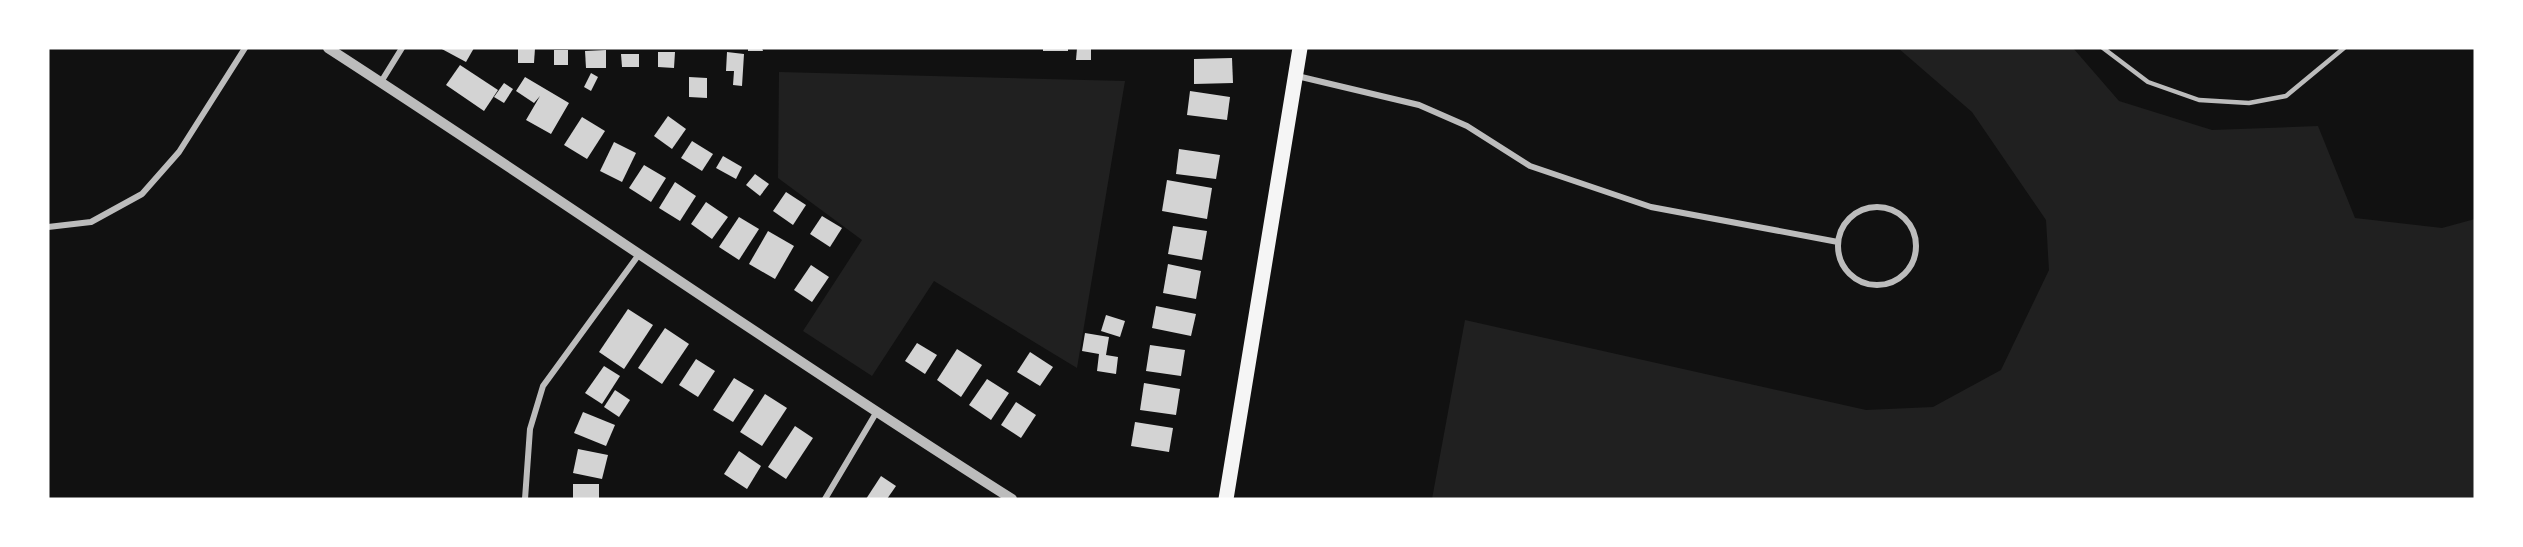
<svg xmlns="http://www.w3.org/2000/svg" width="2523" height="547" viewBox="0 0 2523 547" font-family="Cabin,sans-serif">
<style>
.green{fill:#202020}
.building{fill:#d3d3d3}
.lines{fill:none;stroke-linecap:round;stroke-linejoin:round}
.service{stroke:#bcbcbc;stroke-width:4.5}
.minor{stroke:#bcbcbc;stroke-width:6}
.tertiary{stroke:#bcbcbc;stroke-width:10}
.primary{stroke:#f5f5f5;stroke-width:15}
</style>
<rect width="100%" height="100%" fill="#111"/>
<g class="green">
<polygon points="1898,48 2073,48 2119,101 2212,130 2318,126 2355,218 2442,228 2475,219 2475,499 1432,499 1465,320 1866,410 1933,407 2001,370 2049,270 2046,220 1972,112"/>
<polygon points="779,72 1125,81 1077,368 934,281 872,376 803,331 862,240 778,178"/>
</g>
<g class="building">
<polygon points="440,48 474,48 466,62"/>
<polygon points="518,48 535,48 534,63 518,63"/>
<polygon points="748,48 762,48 763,51 748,51"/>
<rect x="1043" y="48" width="25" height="3"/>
<polygon points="1077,48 1091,48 1091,60 1076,60"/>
<rect x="554" y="50" width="14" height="15"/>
<polygon points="606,50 606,68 586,68 585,51"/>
<polygon points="658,52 675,52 674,68 658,67"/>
<polygon points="727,52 744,54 742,86 733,85 734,71 726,71"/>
<polygon points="621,54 639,54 639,67 622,67"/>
<polygon points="1232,58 1233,83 1194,84 1194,59"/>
<polygon points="460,65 498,90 484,111 446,85"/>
<polygon points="591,73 598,77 591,91 584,87"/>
<polygon points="525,77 569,103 551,134 526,120 540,96 534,103 516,91"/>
<polygon points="689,77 707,78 707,98 689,97"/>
<polygon points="504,83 513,89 504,103 494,97"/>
<polygon points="1190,91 1230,97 1227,120 1187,115"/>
<polygon points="668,116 686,129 672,149 654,136"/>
<polygon points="582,117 605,131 587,159 564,145"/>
<polygon points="692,141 713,154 702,171 681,158"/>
<polygon points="614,142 636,153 622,182 600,171"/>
<polygon points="1179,149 1220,155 1216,179 1176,174"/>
<polygon points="723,156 742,167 736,179 716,168"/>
<polygon points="644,165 666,178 651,202 629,188"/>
<polygon points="755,174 769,184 760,196 746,185"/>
<polygon points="1167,180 1212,188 1207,219 1162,211"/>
<polygon points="675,182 696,196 680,221 659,208"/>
<polygon points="786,192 806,205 793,225 773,211"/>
<polygon points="706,202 728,217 712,239 691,224"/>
<polygon points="822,216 842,228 830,247 810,234"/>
<polygon points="739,217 759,229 739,260 719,247"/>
<polygon points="1173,226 1207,231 1202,260 1168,254"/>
<polygon points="768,231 794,246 775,279 749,264"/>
<polygon points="1168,264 1201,271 1196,299 1163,293"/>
<polygon points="811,265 829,277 812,302 794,290"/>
<polygon points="1156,306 1196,314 1191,336 1152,328"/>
<polygon points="628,309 653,325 624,369 599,352"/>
<polygon points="1106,315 1125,321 1120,337 1101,331"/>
<polygon points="665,328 689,344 662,384 638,368"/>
<polygon points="1085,333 1109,337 1106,355 1118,357 1116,374 1097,371 1099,354 1082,351"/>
<polygon points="917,343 937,355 925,374 905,361"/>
<polygon points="1150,345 1185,350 1181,376 1146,371"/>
<polygon points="957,349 982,365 961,397 937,380"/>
<polygon points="1030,352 1053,367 1040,386 1017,372"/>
<polygon points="696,359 715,371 698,397 679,385"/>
<polygon points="604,366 620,376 602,404 585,393"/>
<polygon points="734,378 754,390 733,422 713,410"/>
<polygon points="987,379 1009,393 991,420 969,405"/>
<polygon points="1144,383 1180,389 1176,415 1140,410"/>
<polygon points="615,390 630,400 619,417 604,407"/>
<polygon points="765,394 787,408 762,446 740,432"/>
<polygon points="1016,402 1036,415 1021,438 1001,425"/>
<polygon points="583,412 615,425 606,446 574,433"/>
<polygon points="1135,422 1173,428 1169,452 1131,446"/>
<polygon points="795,426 813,438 786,479 768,467"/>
<polygon points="578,449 608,455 602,479 573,473"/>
<polygon points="739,451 761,466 747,489 724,474"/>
<polygon points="881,476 896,486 887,499 866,499"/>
<rect x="573" y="484" width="26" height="15"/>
</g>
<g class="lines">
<polyline class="service" points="2103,48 2148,82 2199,100 2249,103 2286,96 2344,48"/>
<g class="minor">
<polyline points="1297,76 1419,105 1467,126 1530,166 1651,207 1838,242"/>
<polyline points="381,82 402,48"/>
<circle cx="1877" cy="246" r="39"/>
<polyline points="48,227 91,222 142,194 179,152 245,48"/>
<polyline points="525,499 530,429 543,386 640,253"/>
<polyline points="825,499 876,413"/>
</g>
<path class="tertiary" d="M328,48C557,196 781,353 1012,499"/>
<polyline class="primary" points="1226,499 1300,48"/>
</g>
<rect width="2523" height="547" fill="none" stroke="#ffffff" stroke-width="99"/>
</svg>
